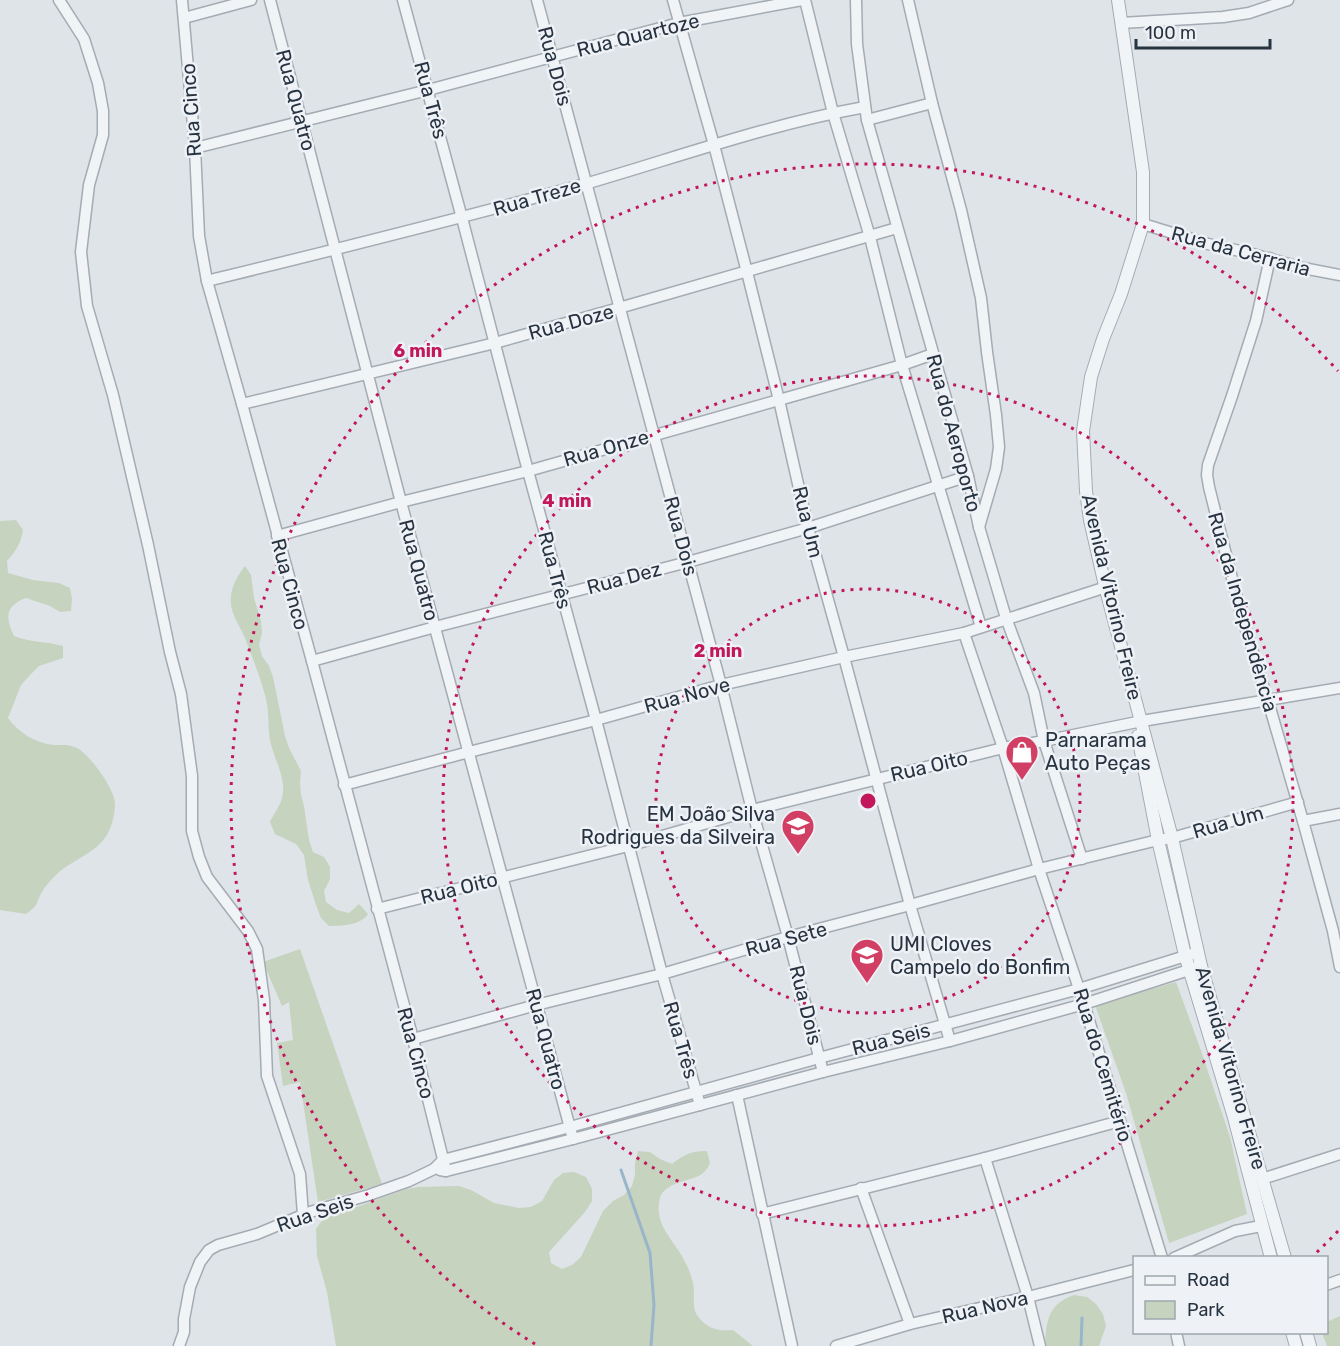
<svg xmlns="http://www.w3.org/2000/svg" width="1340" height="1346" viewBox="0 0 1340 1346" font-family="Rubik,sans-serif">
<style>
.green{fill:#c6d3bf}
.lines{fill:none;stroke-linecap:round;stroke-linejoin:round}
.stream{stroke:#98b5ca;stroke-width:3}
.minor-casing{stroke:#a4abb3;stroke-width:13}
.tertiary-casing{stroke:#a4abb3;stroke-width:14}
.minor{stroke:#f1f4f7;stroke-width:10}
.tertiary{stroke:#f1f4f7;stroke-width:12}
.ring{fill:none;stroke:#c2185b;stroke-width:3;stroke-dasharray:3 6}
.labels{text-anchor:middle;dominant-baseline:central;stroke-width:5;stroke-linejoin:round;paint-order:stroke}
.street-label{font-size:20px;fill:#273340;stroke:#eef2f6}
.poi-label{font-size:20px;fill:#273340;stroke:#eef2f6;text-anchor:start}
.centre{fill:#c2185b;stroke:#eef2f6;stroke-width:3}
.ring-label{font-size:18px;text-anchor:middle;font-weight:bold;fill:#c2185b;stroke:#eef2f6;stroke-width:5;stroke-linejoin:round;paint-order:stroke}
</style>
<rect width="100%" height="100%" fill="#dfe4e9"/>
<g class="green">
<path d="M16,520L23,530C21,543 16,551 7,561L8,573L33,580L59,583L70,588L72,599L71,611L60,612L50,606L26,598C5,606 5,617 14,636C32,643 45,641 63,646V658L39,666L30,675L21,685L8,718C19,733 35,743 54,745C62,745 69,744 77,748C90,755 115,789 115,804C115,815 111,831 104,839C92,855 70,861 56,875C51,880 46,885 42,892C35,904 40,904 26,914L0,910V521Z"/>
<path d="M245,566L251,575L254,598L261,621L262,633L259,645L262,656L269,666L273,677L285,736L289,748L301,771L300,783L301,795L304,806L309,840L313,852L324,857L330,867V879L324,891L326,902L337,910L349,913L359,904L368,914C361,925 342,926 329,926L321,918L316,905L308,880L304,855L296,844L275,834L270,822C273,815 280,806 282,798C287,780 275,761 271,744C267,730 270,714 266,699C261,678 252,657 245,638C241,629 236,621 233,613C227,595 234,580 245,566Z"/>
<polygon points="300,949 382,1184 318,1202 300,1082 283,1086 277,1043 293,1040 289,1002 282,1006 263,962"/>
<polygon points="1176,982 1199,1045 1230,1137 1247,1214 1169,1243 1126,1093 1095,1005"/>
<path d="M638,1151L650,1152L660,1159L672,1164C685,1154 691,1151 707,1151L710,1163C708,1167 705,1172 702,1174C689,1182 670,1181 661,1195C660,1197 659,1201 659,1204C656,1228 676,1242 685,1262C690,1271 694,1282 694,1293C694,1303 692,1310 700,1319C710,1330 719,1331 733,1330L753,1346H336L327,1292L317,1256L316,1229L323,1219L407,1189L418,1187L459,1186L471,1190L494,1203L519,1208L531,1207L542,1201L554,1180L563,1173L574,1172L586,1177L592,1189V1201L585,1212L549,1252L551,1263L562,1269L572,1265L581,1257L603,1211L613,1201L624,1195L632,1186L635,1175V1163Z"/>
<path d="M1074,1295L1087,1297L1096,1304L1103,1314L1106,1326L1099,1346H1045C1046,1321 1048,1304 1074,1295Z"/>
<polygon points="1340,1316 1340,1346 1327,1346 1322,1333 1326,1332 1327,1322"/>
</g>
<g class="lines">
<g class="stream">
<polyline points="621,1170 650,1253 654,1305 651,1346"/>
<polyline points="1081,1346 1082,1318"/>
</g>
<defs>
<g id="minor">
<polyline points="59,0 84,39 98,83 103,111 103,135 89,185 81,252 87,306 113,395 148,545 170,652 181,694 192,776 192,831 199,857 207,877 248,931 257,949 264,1000 267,1076 300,1174 303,1215"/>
<polyline points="182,0 195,148 199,236 207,281 242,404 312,661 413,1039 446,1171"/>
<polyline points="270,0 401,502 573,1139"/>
<polyline points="403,0 462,218 528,471 596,720 662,974 700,1105"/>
<polyline points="537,0 721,685 752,810 788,937 823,1072"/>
<polyline points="673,0 714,145 747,272 779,400 808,528 844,657 910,905 950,1041"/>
<polyline points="805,0 833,113 870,237 902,365 981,627"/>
<polyline points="856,0 857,44 867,120 968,476 979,527 1006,618 1034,693 1044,741 1082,859"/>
<polyline points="908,0 932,103 961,210 981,298 987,352 996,415 999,447 996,469 979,527"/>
<polyline points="184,18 251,0"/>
<polyline points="1121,23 1223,17 1249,13 1288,0"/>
<polyline points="867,120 932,103"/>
<polyline points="195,148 428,90 679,23 802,0"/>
<polyline points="1143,224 1208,244 1249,253 1303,268 1340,275"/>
<polyline points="1270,258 1256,321 1232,396 1208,465 1207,475 1209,487 1240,610 1268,701 1303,821 1333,931 1340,967"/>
<path d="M207,281C333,250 460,219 585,184C678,157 770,124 865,107"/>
<polyline points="242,404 495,343 619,308 897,228"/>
<polyline points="277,536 401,502 528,471 779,400 902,365 933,354"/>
<polyline points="964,633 1003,748 1039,869 1084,1004 1162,1258"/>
<polyline points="312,661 435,627 688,562 808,528 968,476"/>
<polyline points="344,785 469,752 596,720 721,685 844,657 964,633 1100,589"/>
<polyline points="1303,821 1340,814"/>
<polyline points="377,909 628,846 752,810 1003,748 1044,741 1142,721 1340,688"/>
<polyline points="413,1039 536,1005 662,974 788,937 910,905 1039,869 1158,840 1172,838 1298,802"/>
<polyline points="737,1095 792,1346"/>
<polyline points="985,1158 1028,1297 1040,1346"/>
<polyline points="440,1170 446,1171 573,1139 823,1072 950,1041 1084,1004 1195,968"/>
<polyline points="1262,1179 1340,1154"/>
<polyline points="861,1188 910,1324"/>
<polyline points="762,1214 985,1158 1120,1121"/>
<polyline points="1174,1258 1235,1231 1261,1226"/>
<polyline points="1326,1285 1340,1280"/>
<polyline points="1176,1332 1179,1346"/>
<polyline points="179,1346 184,1332 184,1319 190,1287 200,1262 209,1250 218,1245 257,1234 310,1212 369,1195 409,1181 434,1169 443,1160 570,1127 819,1058 1079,989 1192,954"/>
<polyline points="836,1346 910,1324 1028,1297 1134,1270"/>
</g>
<g id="tertiary">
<polyline points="1118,0 1143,172 1143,224 1121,294 1103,339 1091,377 1083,431 1086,491 1090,520 1106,590 1172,838 1201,966 1285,1258"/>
<polyline points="1138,736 1158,840 1185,955 1233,1114 1271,1258"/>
<polyline points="1292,1332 1296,1346"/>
<polyline points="1306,1332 1310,1346"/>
</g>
</defs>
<use href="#minor" class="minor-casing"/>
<use href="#tertiary" class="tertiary-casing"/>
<use href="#minor" class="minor"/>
<use href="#tertiary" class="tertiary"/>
</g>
<g class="ring">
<circle cx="868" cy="801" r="212"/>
<circle cx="868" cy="801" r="425"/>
<path d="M1338 1231A637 637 0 0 1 1314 1255M535 1344A637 637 0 1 1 1338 371"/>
</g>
<defs>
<symbol id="shop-pin" viewBox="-11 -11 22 30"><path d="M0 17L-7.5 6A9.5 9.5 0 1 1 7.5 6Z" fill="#d23f64" stroke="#eef2f6"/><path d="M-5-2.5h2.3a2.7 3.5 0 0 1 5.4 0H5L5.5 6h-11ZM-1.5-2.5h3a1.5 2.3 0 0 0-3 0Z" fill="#fff"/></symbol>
<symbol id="school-pin" viewBox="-11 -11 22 30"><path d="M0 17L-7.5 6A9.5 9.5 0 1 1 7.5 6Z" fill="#d23f64" stroke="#eef2f6"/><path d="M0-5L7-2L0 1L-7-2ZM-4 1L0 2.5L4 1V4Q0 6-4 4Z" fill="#fff"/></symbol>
</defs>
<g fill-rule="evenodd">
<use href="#shop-pin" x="1003" y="733" width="38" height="52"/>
<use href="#school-pin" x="779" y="807" width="38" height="52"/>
<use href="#school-pin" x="848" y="936" width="38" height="52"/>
</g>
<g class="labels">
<g class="street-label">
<text transform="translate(638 35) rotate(-14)">Rua Quartoze</text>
<text transform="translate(555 66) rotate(75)">Rua Dois</text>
<text transform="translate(296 100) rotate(75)">Rua Quatro</text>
<text transform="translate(431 100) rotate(75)">Rua Três</text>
<text transform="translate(191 110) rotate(-94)">Rua Cinco</text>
<text transform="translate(537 197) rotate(-16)">Rua Treze</text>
<text transform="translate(1241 251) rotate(15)">Rua da Cerraria</text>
<text transform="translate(571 322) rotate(-15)">Rua Doze</text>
<text transform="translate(954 433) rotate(75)">Rua do Aeroporto</text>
<text transform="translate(606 448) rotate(-16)">Rua Onze</text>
<text transform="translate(808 522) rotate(76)">Rua Um</text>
<text transform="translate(681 536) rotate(75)">Rua Dois</text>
<text transform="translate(419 570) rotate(75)">Rua Quatro</text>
<text transform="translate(555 570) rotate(75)">Rua Três</text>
<text transform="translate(624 578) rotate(-15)">Rua Dez</text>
<text transform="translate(290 584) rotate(75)">Rua Cinco</text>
<text transform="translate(1112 597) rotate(77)">Avenida Vitorino Freire</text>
<text transform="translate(1243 612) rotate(74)">Rua da Independência</text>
<text transform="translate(687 695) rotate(-15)">Rua Nove</text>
<text transform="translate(929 766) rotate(-13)">Rua Oito</text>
<text transform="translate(1228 822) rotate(-16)">Rua Um</text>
<text transform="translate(459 888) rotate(-14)">Rua Oito</text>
<text transform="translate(786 939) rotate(-15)">Rua Sete</text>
<text transform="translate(806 1005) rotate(76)">Rua Dois</text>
<text transform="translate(546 1039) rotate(75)">Rua Quatro</text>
<text transform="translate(891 1039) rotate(-14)">Rua Seis</text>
<text transform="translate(681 1040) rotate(74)">Rua Três</text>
<text transform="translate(416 1053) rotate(75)">Rua Cinco</text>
<text transform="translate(1103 1065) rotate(73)">Rua do Cemitério</text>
<text transform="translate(1231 1068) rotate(74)">Avenida Vitorino Freire</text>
<text transform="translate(315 1213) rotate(-19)">Rua Seis</text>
<text transform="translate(985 1307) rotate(-13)">Rua Nova</text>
</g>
<g class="poi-label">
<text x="1045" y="740">Parnarama<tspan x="1045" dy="23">Auto Peças</tspan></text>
<text x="775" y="814" text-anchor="end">EM João Silva<tspan x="775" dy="23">Rodrigues da Silveira</tspan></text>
<text x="890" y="944">UMI Cloves<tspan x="890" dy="23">Campelo do Bonfim</tspan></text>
</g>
</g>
<circle cx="868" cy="801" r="9" class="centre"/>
<g class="ring-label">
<text x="418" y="357">6 min</text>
<text x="567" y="507">4 min</text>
<text x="718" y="657">2 min</text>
</g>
<rect x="1133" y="1256" width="195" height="78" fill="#eef2f6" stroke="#9ea6ad" stroke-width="1.5"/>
<rect x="1145" y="1276" width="30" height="9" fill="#f1f4f7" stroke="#9ea6ad" stroke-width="1.5"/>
<text x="1187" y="1286" font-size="18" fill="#273340">Road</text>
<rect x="1145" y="1301" width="30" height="18" fill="#c6d3bf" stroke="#9ea6ad" stroke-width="1.5"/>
<text x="1187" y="1316" font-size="18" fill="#273340">Park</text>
<path d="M1136 39v9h134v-9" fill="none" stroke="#273340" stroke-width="3"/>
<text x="1145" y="39" font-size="18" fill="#273340" stroke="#eef2f6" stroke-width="4.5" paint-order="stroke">100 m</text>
</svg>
